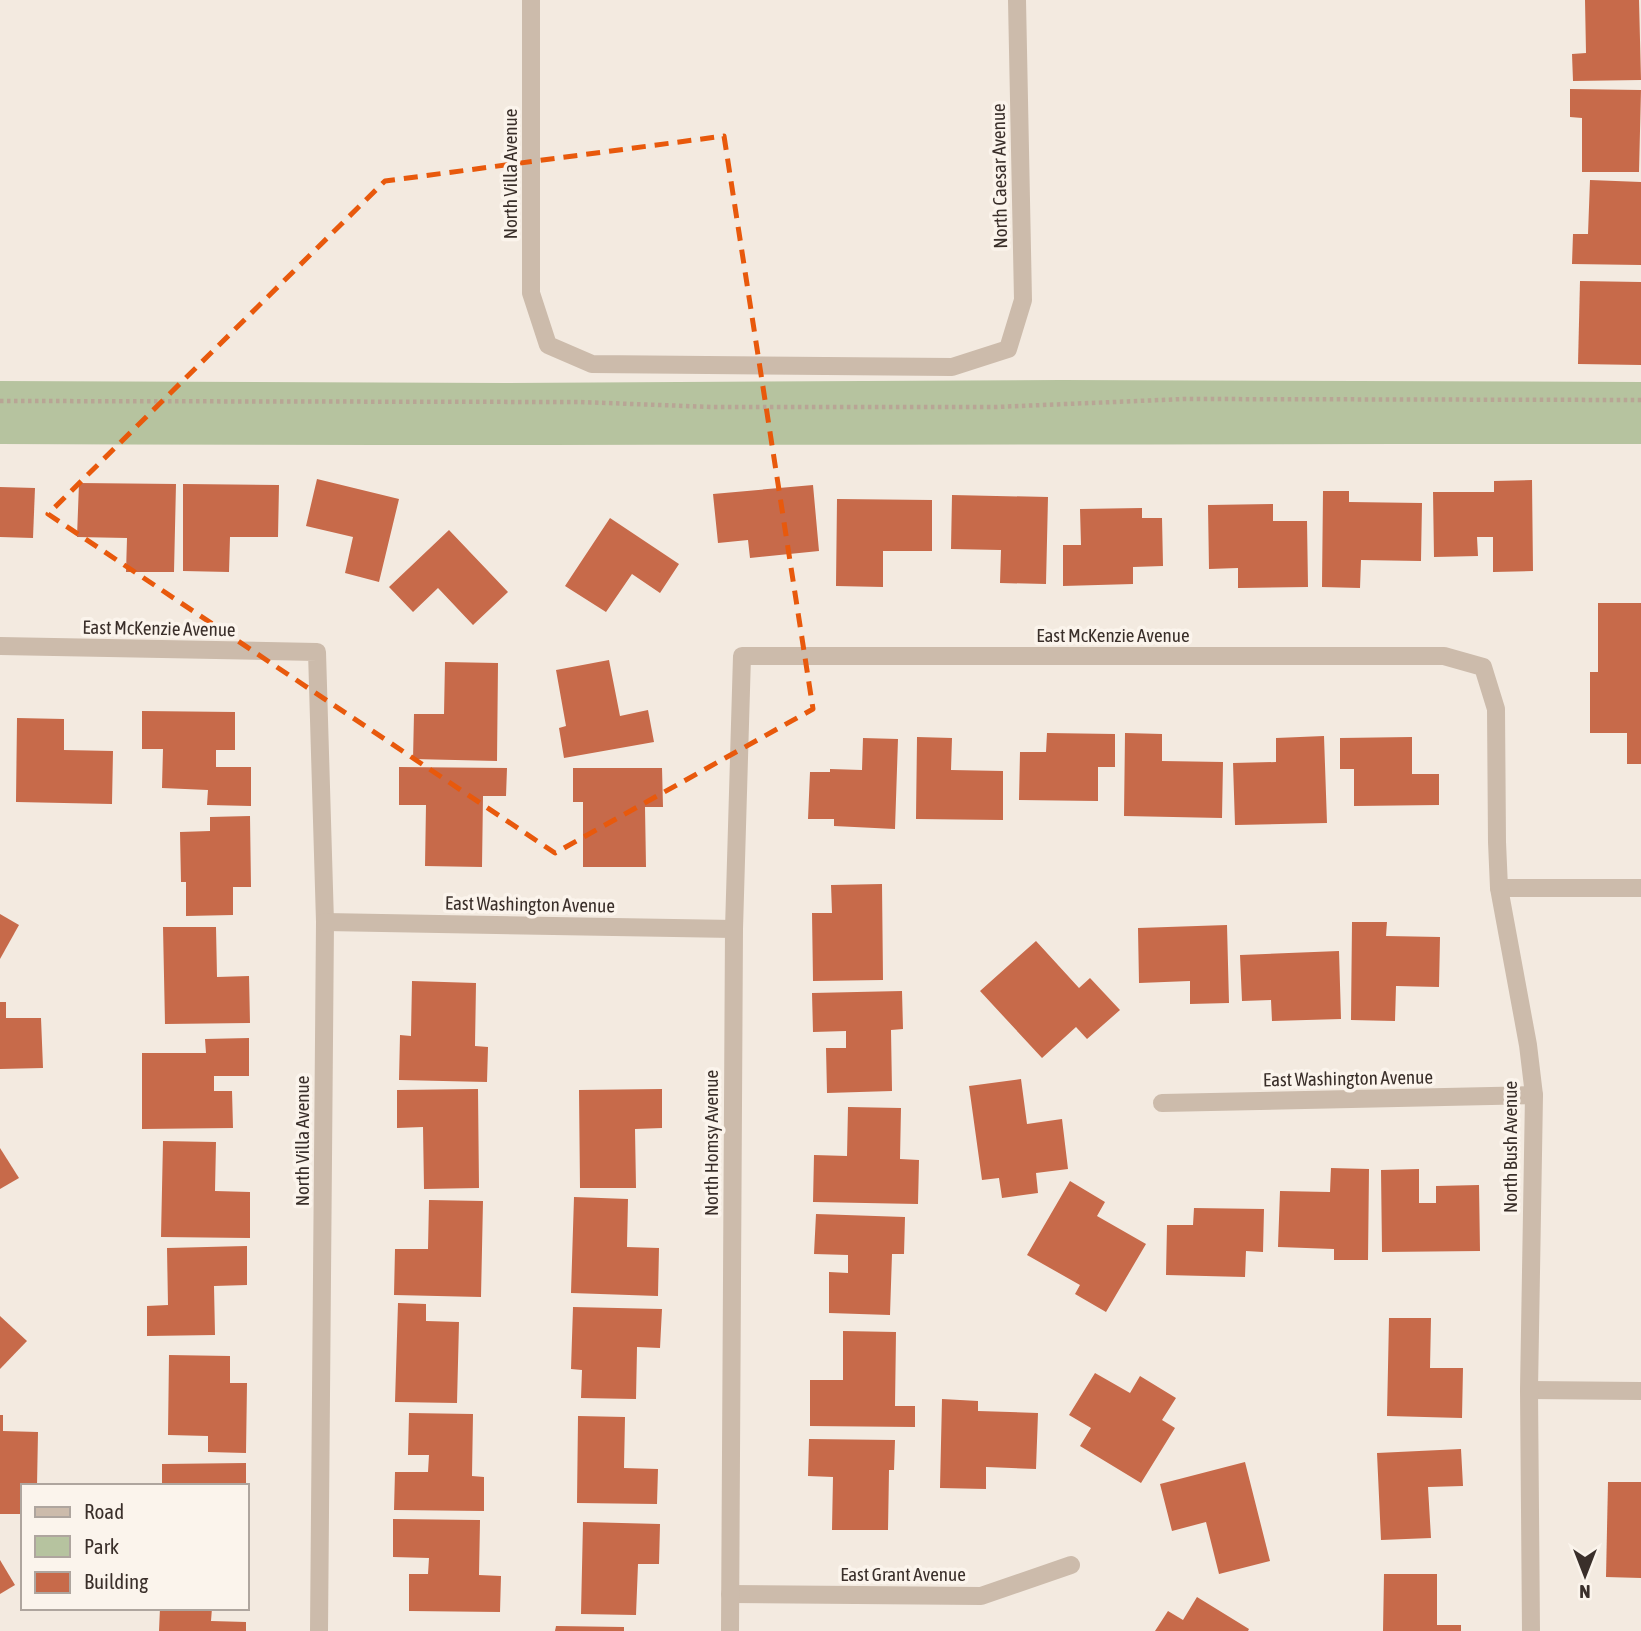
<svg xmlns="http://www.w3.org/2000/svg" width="1641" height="1631" viewBox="0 0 1641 1631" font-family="'Asap Condensed',sans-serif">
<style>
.green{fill:#b6c39f}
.building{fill:#c76a4a}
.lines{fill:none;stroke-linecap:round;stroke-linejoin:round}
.path{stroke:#b8a595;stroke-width:4.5;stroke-dasharray:3.5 3.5;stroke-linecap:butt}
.minor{stroke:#ccbbab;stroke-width:18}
.marked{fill:none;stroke:#e8590c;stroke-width:5;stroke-dasharray:14 9;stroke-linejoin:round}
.labels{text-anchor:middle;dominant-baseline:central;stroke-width:7;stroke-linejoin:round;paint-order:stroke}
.street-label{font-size:19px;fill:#3a2f2a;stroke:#fbf4ec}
</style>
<rect width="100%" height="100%" fill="#f3eae0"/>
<path class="green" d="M1061,380L1641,382V444C1094,444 547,446 0,444V381L505,383Z"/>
<g class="building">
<polygon points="1585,0 1639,0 1641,80 1573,81 1572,54 1586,53"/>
<polygon points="1570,89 1641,90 1639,172 1582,172 1582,118 1570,117"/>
<polygon points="1590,180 1641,182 1641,265 1572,264 1573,234 1588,234"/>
<polygon points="1580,281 1641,282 1641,365 1578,364"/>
<polygon points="317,479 399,499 379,582 345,573 353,537 306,526"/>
<polygon points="1532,480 1533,571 1493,572 1493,537 1477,537 1478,556 1434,557 1433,492 1494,492 1494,481"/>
<polygon points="79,483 176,484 174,572 126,572 127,538 77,537"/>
<polygon points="183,484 279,485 278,537 230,537 229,572 183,571"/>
<polygon points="813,485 819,551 750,558 748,540 718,543 713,494"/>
<polygon points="0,487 35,488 33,538 0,537"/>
<polygon points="1323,491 1349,491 1349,502 1422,503 1421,561 1361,560 1360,588 1322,587"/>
<polygon points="952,495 1048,497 1046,584 1000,583 1001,550 951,549"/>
<polygon points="837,499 932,500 932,551 883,551 883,587 836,586"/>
<polygon points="1273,504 1273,521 1307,521 1308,587 1238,588 1238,568 1209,569 1208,505"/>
<polygon points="1142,508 1142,518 1162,518 1163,566 1133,567 1133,584 1063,586 1063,545 1081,545 1080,509"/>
<polygon points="610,518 679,564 660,593 632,574 606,612 565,586"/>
<polygon points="449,530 508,592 473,625 438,588 413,612 389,587"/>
<polygon points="1598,603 1641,603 1641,764 1627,764 1627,733 1590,733 1590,672 1598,672"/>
<polygon points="609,660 620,716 648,710 654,742 564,758 559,728 566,726 556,670"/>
<polygon points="445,662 498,663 497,761 413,759 414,714 444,714"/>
<polygon points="142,711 235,712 235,750 216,750 216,767 251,767 251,806 207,805 208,790 162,788 163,749 142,749"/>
<polygon points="17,718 64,719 64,750 113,751 112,804 16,802"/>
<polygon points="1047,733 1115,734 1115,767 1098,767 1098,801 1019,800 1020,752 1046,752"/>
<polygon points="1125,733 1162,734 1162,761 1223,762 1222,818 1124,816"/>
<polygon points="1324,736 1327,823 1235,825 1233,763 1276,762 1276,738"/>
<polygon points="917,737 952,738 951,770 1003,771 1003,820 916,819"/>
<polygon points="1412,737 1412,774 1439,774 1439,805 1354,806 1354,769 1340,769 1340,738"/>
<polygon points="863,738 898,739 895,829 834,826 834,819 808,819 810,772 830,772 830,769 862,770"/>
<polygon points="399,767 507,768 506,796 483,796 482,867 425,866 426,805 399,805"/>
<polygon points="573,768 662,768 663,807 645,807 646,867 583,867 583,802 573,802"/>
<polygon points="250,816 251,887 233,887 233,915 186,916 186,882 181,882 180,832 210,831 210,817"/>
<polygon points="882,884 883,980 813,981 812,913 832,913 831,885"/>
<polygon points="0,914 19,925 0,959"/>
<polygon points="1352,922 1387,922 1386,936 1440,937 1439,987 1396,986 1395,1021 1351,1020"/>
<polygon points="1227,925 1229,1003 1190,1004 1190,981 1139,983 1138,928"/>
<polygon points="163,927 216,927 217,977 249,976 250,1023 165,1024"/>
<polygon points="1036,941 1079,988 1090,978 1120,1010 1087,1039 1076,1027 1042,1058 980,991"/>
<polygon points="1339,951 1341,1019 1272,1021 1271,1000 1242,1001 1240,955"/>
<polygon points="412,981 476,983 475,1046 488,1047 487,1082 399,1080 400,1035 411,1036"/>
<polygon points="902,991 903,1029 891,1030 892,1091 827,1093 826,1048 846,1048 846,1031 813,1032 812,993"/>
<polygon points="0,1002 6,1002 6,1018 41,1018 43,1068 0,1069"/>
<polygon points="249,1038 249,1076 214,1076 214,1091 232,1091 233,1128 142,1129 142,1053 206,1053 205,1039"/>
<polygon points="1021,1079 1027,1124 1062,1119 1068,1169 1036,1173 1038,1193 1002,1198 999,1178 982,1180 969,1086"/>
<polygon points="478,1089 479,1188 424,1189 423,1127 397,1128 397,1090"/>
<polygon points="662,1089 662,1128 635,1129 636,1188 580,1188 579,1090"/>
<polygon points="848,1107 901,1108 900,1159 919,1160 918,1204 813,1202 814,1155 847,1156"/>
<polygon points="163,1141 216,1142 215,1191 250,1192 250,1238 161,1237"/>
<polygon points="0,1148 19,1178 0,1189"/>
<polygon points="1331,1168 1369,1169 1368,1260 1334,1260 1334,1249 1278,1247 1280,1191 1330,1192"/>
<polygon points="1419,1169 1419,1203 1436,1203 1436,1186 1479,1185 1480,1251 1382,1252 1381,1170"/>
<polygon points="1070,1181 1105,1202 1097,1216 1146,1244 1106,1312 1075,1294 1080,1285 1027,1255"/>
<polygon points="574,1197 628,1199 627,1247 659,1248 658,1296 571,1293"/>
<polygon points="429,1200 483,1201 481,1297 394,1295 395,1249 428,1249"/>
<polygon points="1194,1208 1264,1209 1263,1252 1246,1251 1245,1277 1166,1275 1167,1225 1193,1225"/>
<polygon points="816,1214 905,1217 904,1254 892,1254 890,1315 829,1313 829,1272 848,1273 848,1255 814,1254"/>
<polygon points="247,1246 247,1285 214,1286 215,1335 147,1336 147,1306 168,1305 167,1248"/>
<polygon points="398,1303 426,1304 426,1321 459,1322 457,1403 395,1402"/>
<polygon points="573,1307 662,1309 660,1348 637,1347 636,1399 581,1398 582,1370 571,1369"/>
<polygon points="0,1316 27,1341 0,1369"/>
<polygon points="1389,1318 1431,1318 1430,1368 1463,1368 1462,1418 1387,1416"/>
<polygon points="843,1331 896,1332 895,1406 915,1406 915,1427 810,1426 810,1380 843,1380"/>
<polygon points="169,1355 230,1356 230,1383 247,1383 246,1453 208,1452 208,1436 168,1435"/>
<polygon points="1095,1373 1130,1393 1140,1376 1176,1398 1162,1420 1175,1428 1141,1483 1080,1446 1091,1428 1069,1415"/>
<polygon points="942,1399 978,1401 978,1411 1038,1413 1036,1469 986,1467 986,1489 940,1488"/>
<polygon points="409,1413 473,1414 472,1476 484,1477 484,1511 394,1510 395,1472 428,1472 429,1455 408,1455"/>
<polygon points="0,1415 3,1415 3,1431 38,1432 37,1486 23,1486 23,1514 0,1514"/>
<polygon points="578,1416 625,1417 624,1468 658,1469 657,1504 577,1503"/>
<polygon points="809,1439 895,1440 894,1470 889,1470 888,1530 832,1530 833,1477 808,1476"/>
<polygon points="1461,1449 1463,1486 1428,1487 1431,1538 1381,1540 1377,1453"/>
<polygon points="1245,1462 1270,1561 1219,1574 1206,1522 1172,1531 1160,1484"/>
<polygon points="246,1463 246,1486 162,1486 162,1464"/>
<polygon points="1608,1482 1641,1482 1641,1578 1606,1577"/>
<polygon points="393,1519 480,1520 479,1575 501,1576 500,1612 409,1611 409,1574 428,1574 429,1558 393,1557"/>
<polygon points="583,1522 660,1524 659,1564 638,1564 636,1615 581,1614"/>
<polygon points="0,1560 15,1585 0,1594"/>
<polygon points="1384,1574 1437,1574 1437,1625 1461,1625 1461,1631 1383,1631"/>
<polygon points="1197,1597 1249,1629 1248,1631 1155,1631 1168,1611 1183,1620"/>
<polygon points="160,1608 212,1608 211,1621 246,1622 246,1631 159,1631"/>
<polygon points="556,1626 624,1627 624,1631 555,1631"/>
</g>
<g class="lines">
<polyline class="path" points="0,401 580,402 712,407 996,407 1184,399 1641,400"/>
<g class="minor">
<polyline points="531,0 531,293 548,345 592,364 952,367 1008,349 1023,300 1017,0"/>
<polyline points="0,646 317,652 325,922 319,1631"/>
<polyline points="1499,888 1641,888"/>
<polyline points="325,922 734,929"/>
<polyline points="1162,1103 1534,1095"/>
<polyline points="1529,1390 1641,1391"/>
<polyline points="730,1594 981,1596 1071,1565"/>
<polyline points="730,1631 734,929 742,656 1444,656 1483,667 1496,709 1497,842 1499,888 1528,1045 1534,1095 1529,1390 1531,1631"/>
</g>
</g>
<path class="marked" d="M724,136L813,709L555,853L48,514L385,181Z"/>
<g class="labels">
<g class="street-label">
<text transform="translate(510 174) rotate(-90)">North Villa Avenue</text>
<text transform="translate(999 176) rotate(-91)">North Caesar Avenue</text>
<text transform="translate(159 628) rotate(1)">East McKenzie Avenue</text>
<text x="1113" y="635">East McKenzie Avenue</text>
<text transform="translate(530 904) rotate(1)">East Washington Avenue</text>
<text transform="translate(1348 1078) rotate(-1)">East Washington Avenue</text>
<text transform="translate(302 1141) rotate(-90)">North Villa Avenue</text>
<text transform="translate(711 1143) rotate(-90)">North Homsy Avenue</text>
<text transform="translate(1510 1147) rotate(-90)">North Bush Avenue</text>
<text x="903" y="1574">East Grant Avenue</text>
</g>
</g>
<rect x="21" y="1484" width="228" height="126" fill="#fbf4ec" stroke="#aea59e" stroke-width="2"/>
<rect x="35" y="1507" width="35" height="10" fill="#ccbbab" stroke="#aea59e" stroke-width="2"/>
<text x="84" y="1519" font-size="21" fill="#3a2f2a">Road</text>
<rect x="35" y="1536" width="35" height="21" fill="#b6c39f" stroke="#aea59e" stroke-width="2"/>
<text x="84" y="1554" font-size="21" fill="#3a2f2a">Park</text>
<rect x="35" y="1572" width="35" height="21" fill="#c76a4a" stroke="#aea59e" stroke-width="2"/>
<text x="84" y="1589" font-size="21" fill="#3a2f2a">Building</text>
<g transform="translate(1585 1575) rotate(180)" stroke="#fbf4ec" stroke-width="5" paint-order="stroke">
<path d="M0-5L12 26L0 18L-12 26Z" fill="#3a2f2a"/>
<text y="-10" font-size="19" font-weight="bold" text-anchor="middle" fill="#3a2f2a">N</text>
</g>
</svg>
